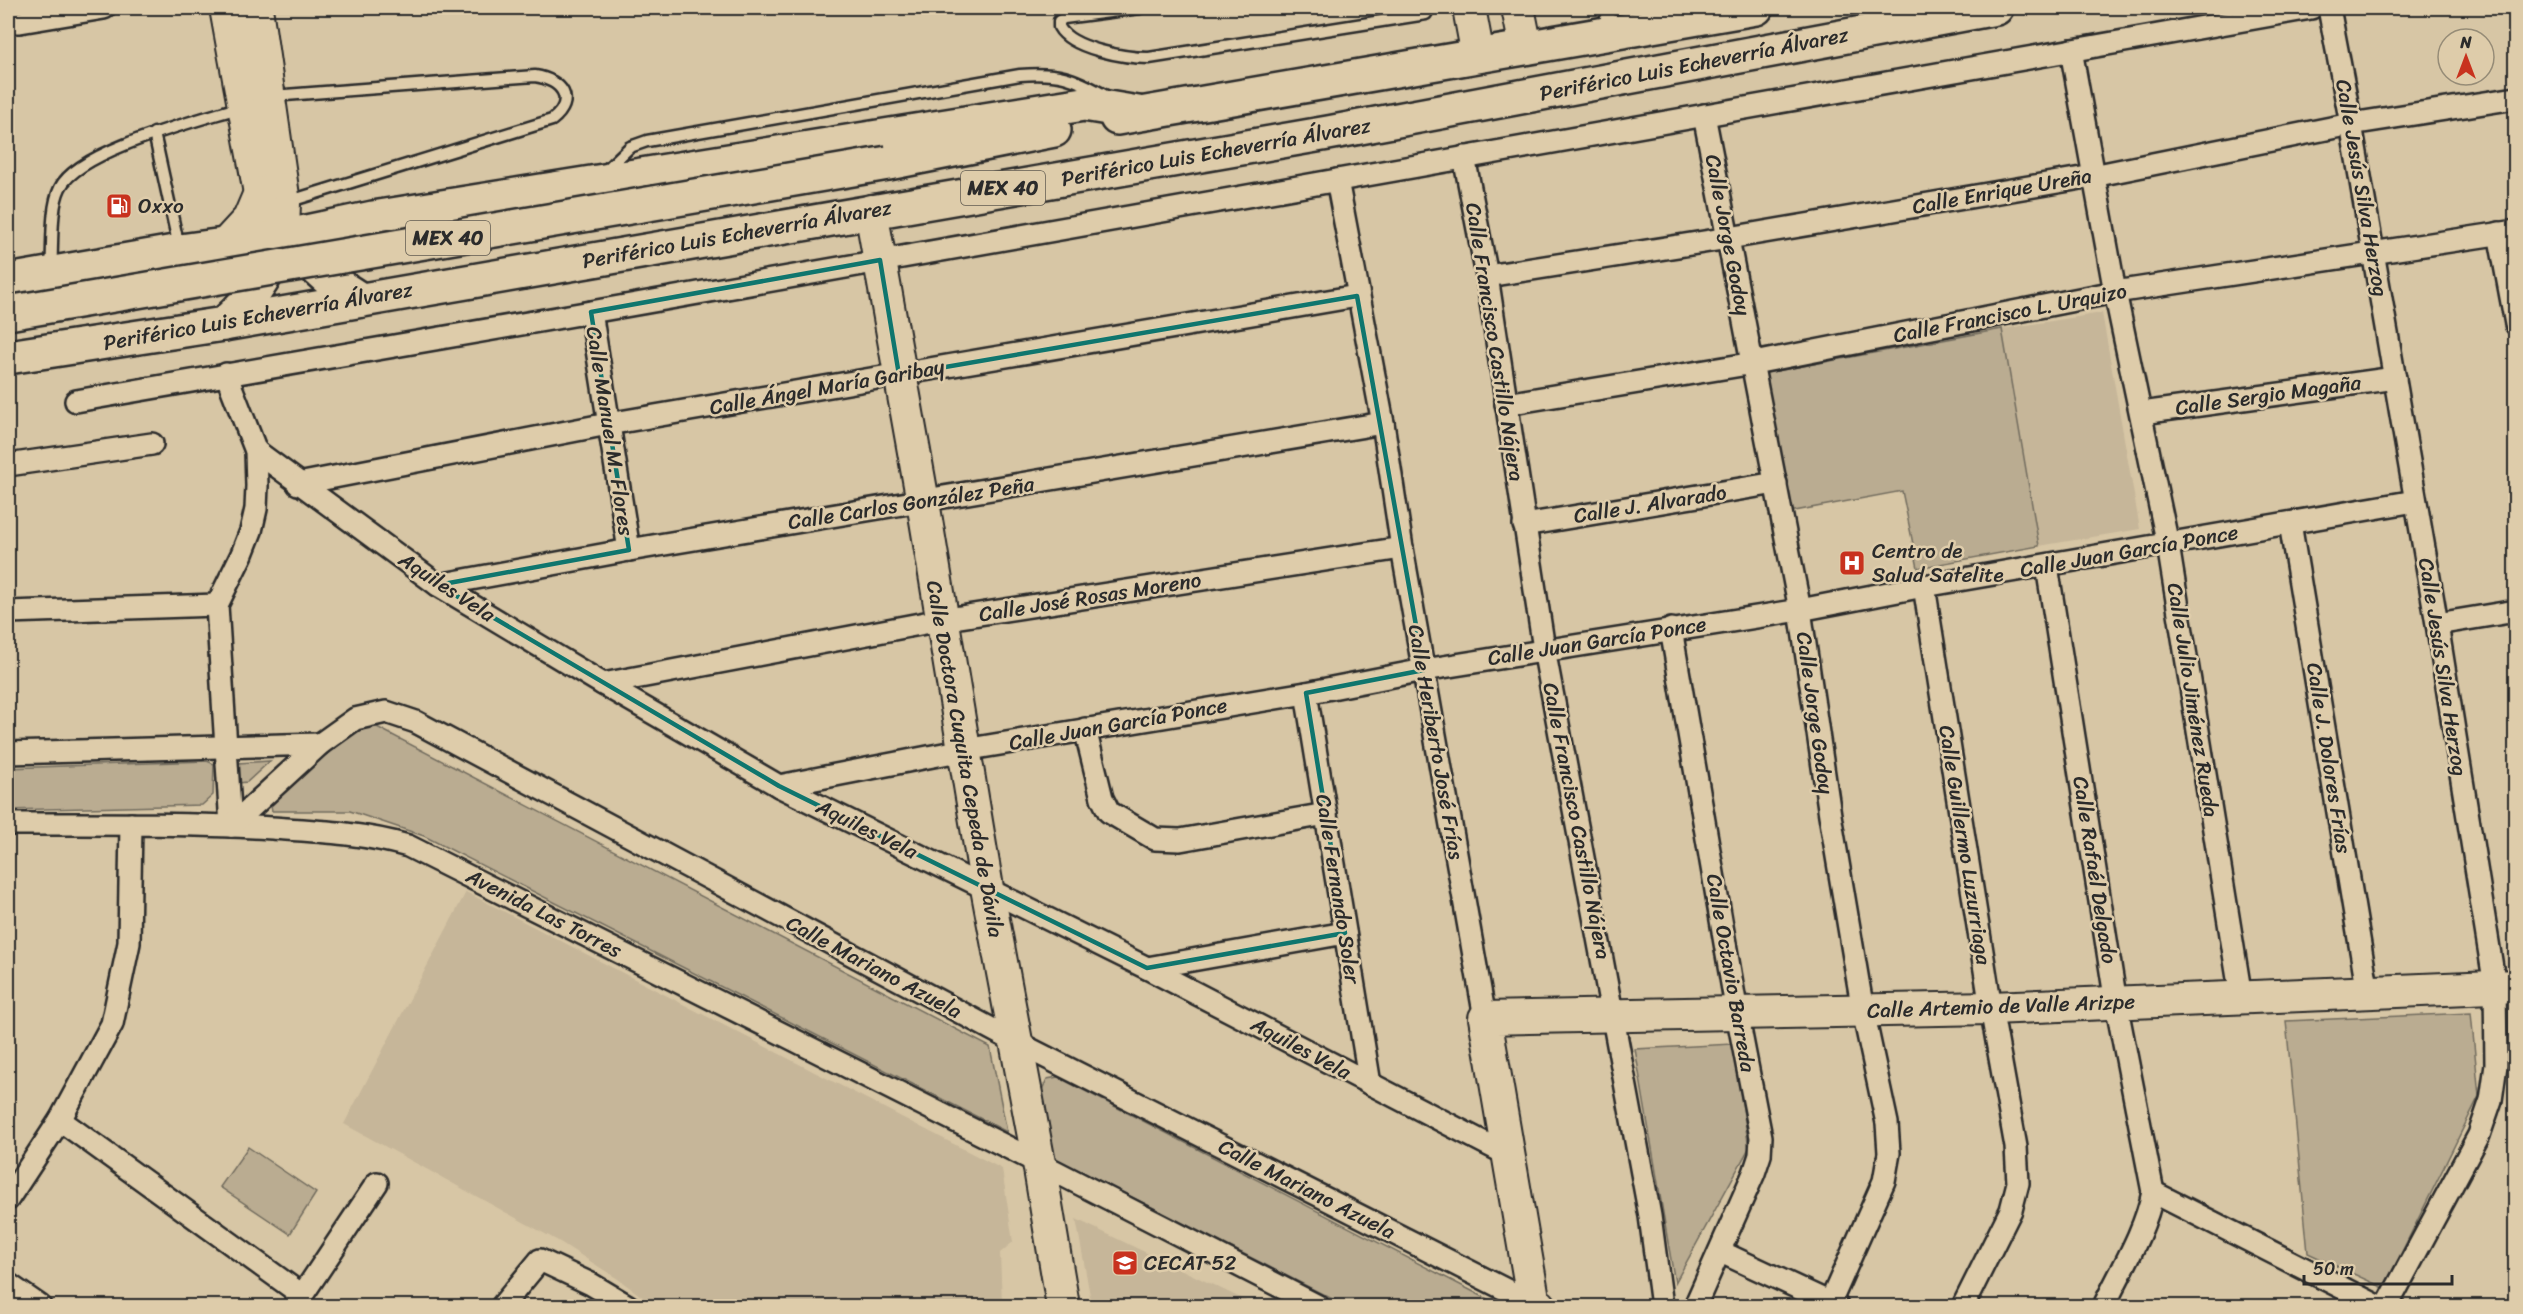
<svg xmlns="http://www.w3.org/2000/svg" width="2523" height="1314" viewBox="0 0 2523 1314" font-family="Sriracha,sans-serif">
<style>
.built{fill:#c6b699}
.green{fill:#baac91;stroke:#726c5e;stroke-width:1.5}
.lines{fill:none;stroke-linecap:round;stroke-linejoin:round}
.lane-casing{stroke:#2b2b2b;stroke-width:15}
.street-casing{stroke:#2b2b2b;stroke-width:26}
.secondary-casing{stroke:#2b2b2b;stroke-width:36}
.highway-casing{stroke:#2b2b2b;stroke-width:38}
.lane{stroke:#deccaa;stroke-width:10}
.street{stroke:#deccaa;stroke-width:21}
.secondary{stroke:#deccaa;stroke-width:32}
.highway{stroke:#deccaa;stroke-width:33}
.highway-bridge-casing{stroke:#2b2b2b;stroke-width:38;stroke-linecap:butt}
.highway-bridge{stroke:#deccaa;stroke-width:33}
.marked{fill:none;stroke:#0f766e;stroke-width:4.5;stroke-linejoin:round}
.labels{text-anchor:middle;dominant-baseline:central;stroke-width:5;stroke-linejoin:round;paint-order:stroke}
.shield{fill:#deccaa;stroke:#615b51;stroke-width:1.5}
.shield-label{font-size:20px;font-weight:bold;fill:#2b2b2b}
.street-label{font-size:21px;fill:#2b2b2b;stroke:#deccaa}
.poi-label{font-size:21px;fill:#2b2b2b;stroke:#deccaa;text-anchor:start}
</style>
<rect width="100%" height="100%" fill="#d7c6a5"/>
<filter id="ink" filterUnits="userSpaceOnUse"><feTurbulence type="fractalNoise" baseFrequency=".0167" numOctaves="2"/><feDisplacementMap in="SourceGraphic" scale="12" xChannelSelector="R" yChannelSelector="G"/><feConvolveMatrix kernelMatrix="1 2 1 2 8 2 1 2 1" color-interpolation-filters="sRGB"/></filter>
<g filter="url(#ink)">
<g class="built">
<polygon points="2102,313 2140,529 2039,546 2002,329"/>
<polygon points="466,892 1002,1169 1013,1242 1000,1253 1002,1304 1005,1306 655,1306 618,1279 560,1242 344,1124"/>
<polygon points="1076,1219 1257,1306 1092,1306"/>
</g>
<g class="green">
<polygon points="2002,329 2039,546 1918,568 1902,491 1789,512 1766,373"/>
<polygon points="358,725 377,727 990,1047 1007,1132 424,836 350,811 272,811 270,800"/>
<polygon points="207,761 214,764 213,795 202,805 8,810 8,768"/>
<polygon points="270,761 247,782 239,783 237,763"/>
<polygon points="2471,1013 2479,1096 2384,1288 2308,1253 2286,1021"/>
<polygon points="1733,1044 1749,1148 1675,1283 1635,1049"/>
<polygon points="1058,1077 1501,1306 1346,1306 1055,1158 1042,1090 1047,1079"/>
<polygon points="248,1147 316,1193 290,1234 220,1187"/>
</g>
<g class="lines">
<defs>
<g id="lane">
<path d="M1140,8L1064,18L1059,21V27C1071,49 1126,58 1149,58L1426,14L1429,8"/>
<polyline points="1601,28 1612,8"/>
<path d="M272,96L535,76C562,80 577,100 552,120L287,202"/>
<polyline points="154,133 179,247"/>
<path d="M604,172L630,147L647,141L1020,75C1058,72 1073,77 1106,96"/>
<path d="M51,270C53,248 50,208 60,188C78,150 200,120 241,107"/>
</g>
<g id="street">
<polyline points="2329,8 2351,124 2437,624 2495,986 2496,1065 2491,1100 2479,1135 2387,1306"/>
<polyline points="8,18 12,22 20,22 104,8"/>
<polyline points="2071,50 2115,292 2168,545 2241,997"/>
<polyline points="1704,115 1800,610 1830,815 1863,1011 1887,1123 1889,1153 1884,1181 1830,1303"/>
<polyline points="1464,157 1487,276 1544,649 1650,1216 1662,1306"/>
<polyline points="1337,180 1383,423 1402,548 1485,1018"/>
<polyline points="2499,233 2516,324"/>
<polyline points="1487,276 1729,238 2093,176 2351,124 2516,98"/>
<polyline points="591,312 629,550"/>
<polyline points="226,374 256,451 257,486 256,509 251,531 242,554 217,605 231,826"/>
<polyline points="76,401 591,312 2311,8"/>
<polyline points="1506,404 1754,363 2115,292 2516,231"/>
<polyline points="2142,413 2395,378"/>
<polyline points="256,451 438,585 603,684 779,786 1147,968 1510,1156"/>
<polyline points="8,465 152,444"/>
<polyline points="298,484 608,424 1357,296"/>
<polyline points="2290,523 2368,993"/>
<polyline points="1524,525 1776,483"/>
<path d="M2047,566L2116,1003L2153,1192C2145,1232 2121,1270 2104,1306"/>
<polyline points="438,585 629,550 1383,423"/>
<polyline points="1924,586 1991,1008 2016,1147 2018,1183 2011,1210 1963,1306"/>
<polyline points="8,612 217,605"/>
<polyline points="2437,624 2516,611"/>
<polyline points="1671,629 1737,1013 1761,1137 1760,1155 1754,1173 1695,1306"/>
<polyline points="603,684 941,620 1402,548"/>
<polyline points="1306,693 1370,1084"/>
<polyline points="1085,729 1102,798 1109,812 1155,839 1180,840 1326,814"/>
<polyline points="8,753 320,744"/>
<polyline points="779,786 964,750 1306,693 1424,670 1800,610 1924,586 2415,501"/>
<path d="M8,824C96,824 184,823 272,828C318,831 363,833 408,846L1039,1163L1318,1306"/>
<polyline points="231,826 320,744 355,719 386,712 416,722 1014,1041 1534,1304"/>
<polyline points="1147,968 1345,933"/>
<polyline points="60,1120 302,1295"/>
<polyline points="2153,1192 2378,1306"/>
<polyline points="8,1199 60,1120 112,1024 129,943 131,824"/>
<polyline points="1721,1252 1837,1306"/>
<polyline points="8,1284 40,1306"/>
<polyline points="295,1306 377,1183"/>
<polyline points="502,1306 540,1260 591,1284 628,1306"/>
</g>
<g id="secondary">
<polyline points="226,8 260,193 283,237"/>
<polyline points="256,8 284,203 283,230"/>
<polyline points="1469,8 1478,56"/>
<polyline points="1518,8 1526,48"/>
<polyline points="871,211 923,502 987,888 1039,1163 1063,1306"/>
<polyline points="225,245 249,219 260,193"/>
<polyline points="1540,1306 1534,1304 1485,1018 1991,1008 2516,986"/>
</g>
<g id="highway">
<polyline points="1117,118 1756,8"/>
<polyline points="888,163 1054,130"/>
<polyline points="290,245 327,278 361,300"/>
<polyline points="8,281 180,251 283,237 373,218 1084,104 1138,113"/>
<path d="M224,324C253,297 263,284 279,247"/>
<polyline points="8,357 224,324 1328,133 1996,8"/>
</g>
</defs>
<use href="#lane" class="lane-casing"/>
<use href="#street" class="street-casing"/>
<use href="#secondary" class="secondary-casing"/>
<use href="#highway" class="highway-casing"/>
<use href="#lane" class="lane"/>
<use href="#street" class="street"/>
<use href="#secondary" class="secondary"/>
<use href="#highway" class="highway"/>
<defs>
<polyline id="highway-bridge" points="8,313 888,163"/>
</defs>
<use href="#highway-bridge" class="highway-bridge-casing"/>
<use href="#highway-bridge" class="highway-bridge"/>
</g>
</g>
<path class="marked" d="M880,260L899,375L1357,296L1424,670L1306,693L1345,933L1147,968L779,786L438,585L629,550L591,312Z"/>
<defs>
<symbol id="fuel-square" viewBox="-11 -11 22 22"><rect x="-9" y="-9" width="18" height="18" rx="4" fill="#c8321e" stroke="#deccaa"/><path d="M-5.5-6h7V0h2V4h1.3V-2.5L3-4.5l.8-.8L6-3V5H2.5V1h-1V6h-7ZM-4.2-4.7v3.2H.2V-4.7Z" fill="#fff"/></symbol>
<symbol id="hospital-square" viewBox="-11 -11 22 22"><rect x="-9" y="-9" width="18" height="18" rx="4" fill="#c8321e" stroke="#deccaa"/><path d="M-5-5h3v3.5h4V-5h3V5h-3V1.5h-4V5h-3Z" fill="#fff"/></symbol>
<symbol id="school-square" viewBox="-11 -11 22 22"><rect x="-9" y="-9" width="18" height="18" rx="4" fill="#c8321e" stroke="#deccaa"/><path d="M0-5L7-2L0 1L-7-2ZM-4 1L0 2.5L4 1V4Q0 6-4 4Z" fill="#fff"/></symbol>
</defs>
<g fill-rule="evenodd">
<use href="#fuel-square" x="104" y="191" width="30" height="30"/>
<use href="#hospital-square" x="1837" y="548" width="30" height="30"/>
<use href="#school-square" x="1110" y="1248" width="30" height="30"/>
</g>
<g class="labels">
<g class="shield">
<rect x="961" y="171" width="84" height="34" rx="4.5"/>
<rect x="406" y="221" width="84" height="34" rx="4.5"/>
</g>
<g class="shield-label">
<text x="1003" y="188">MEX 40</text>
<text x="448" y="238">MEX 40</text>
</g>
<g class="street-label">
<text transform="translate(1694 64) rotate(-11)">Periférico Luis Echeverría Álvarez</text>
<text transform="translate(1216 152) rotate(-10)">Periférico Luis Echeverría Álvarez</text>
<text transform="translate(2362 188) rotate(80)">Calle Jesús Silva Herzog</text>
<text transform="translate(2002 191) rotate(-10)">Calle Enrique Ureña</text>
<text transform="translate(737 234) rotate(-10)">Periférico Luis Echeverría Álvarez</text>
<text transform="translate(1728 235) rotate(79)">Calle Jorge Godoy</text>
<text transform="translate(2010 313) rotate(-11)">Calle Francisco L. Urquizo</text>
<text transform="translate(258 316) rotate(-10)">Periférico Luis Echeverría Álvarez</text>
<text transform="translate(1495 342) rotate(81)">Calle Francisco Castillo Nájera</text>
<text transform="translate(827 387) rotate(-10)">Calle Ángel María Garibay</text>
<text transform="translate(2268 395) rotate(-8)">Calle Sergio Magaña</text>
<text transform="translate(610 431) rotate(81)">Calle Manuel M. Flores</text>
<text transform="translate(911 503) rotate(-9)">Calle Carlos González Peña</text>
<text transform="translate(1650 504) rotate(-9)">Calle J. Alvarado</text>
<text transform="translate(2129 551) rotate(-10)">Calle Juan García Ponce</text>
<text transform="translate(447 587) rotate(33)">Aquiles Vela</text>
<text transform="translate(1090 597) rotate(-9)">Calle José Rosas Moreno</text>
<text transform="translate(1597 641) rotate(-9)">Calle Juan García Ponce</text>
<text transform="translate(2443 667) rotate(81)">Calle Jesús Silva Herzog</text>
<text transform="translate(2193 700) rotate(81)">Calle Julio Jiménez Rueda</text>
<text transform="translate(1815 713) rotate(82)">Calle Jorge Godoy</text>
<text transform="translate(1118 724) rotate(-10)">Calle Juan García Ponce</text>
<text transform="translate(1436 742) rotate(80)">Calle Heriberto José Frías</text>
<text transform="translate(2329 758) rotate(81)">Calle J. Dolores Frías</text>
<text transform="translate(965 759) rotate(80)">Calle Doctora Cuquita Cepeda de Dávila</text>
<text transform="translate(1577 821) rotate(79)">Calle Francisco Castillo Nájera</text>
<text transform="translate(867 829) rotate(26)">Aquiles Vela</text>
<text transform="translate(1965 845) rotate(81)">Calle Guillermo Luzurriaga</text>
<text transform="translate(2095 870) rotate(81)">Calle Rafaél Delgado</text>
<text transform="translate(1338 889) rotate(81)">Calle Fernando Soler</text>
<text transform="translate(544 913) rotate(27)">Avenida Las Torres</text>
<text transform="translate(874 967) rotate(28)">Calle Mariano Azuela</text>
<text transform="translate(1731 973) rotate(80)">Calle Octavio Barreda</text>
<text transform="translate(2001 1006) rotate(-2)">Calle Artemio de Valle Arizpe</text>
<text transform="translate(1301 1048) rotate(28)">Aquiles Vela</text>
<text transform="translate(1307 1189) rotate(27)">Calle Mariano Azuela</text>
</g>
<g class="poi-label">
<text x="138" y="206">Oxxo</text>
<text x="1872" y="551">Centro de<tspan x="1872" dy="24">Salud Satelite</tspan></text>
<text x="1144" y="1263">CECAT 52</text>
</g>
</g>
<rect width="2523" height="1314" fill="none" stroke="#deccaa" stroke-width="30"/>
<rect x="15" y="15" width="2493" height="1284" fill="none" stroke="#2b2b2b" stroke-width="2" filter="url(#ink)"/>
<g transform="translate(2466 57)"><circle r="28" fill="#deccaa" stroke="#968c77" stroke-width="1.5"/>
<path d="M0-4.5L10 22L0 15L-10 22Z" fill="#c8321e"/>
<text y="-9" font-size="16" font-weight="bold" text-anchor="middle" fill="#2b2b2b">N</text>
</g>
<path d="M2304 1275v9h148v-9" fill="none" stroke="#2b2b2b" stroke-width="3"/>
<text x="2313" y="1275" font-size="18" fill="#2b2b2b" stroke="#deccaa" stroke-width="4.5" paint-order="stroke">50 m</text>
</svg>
